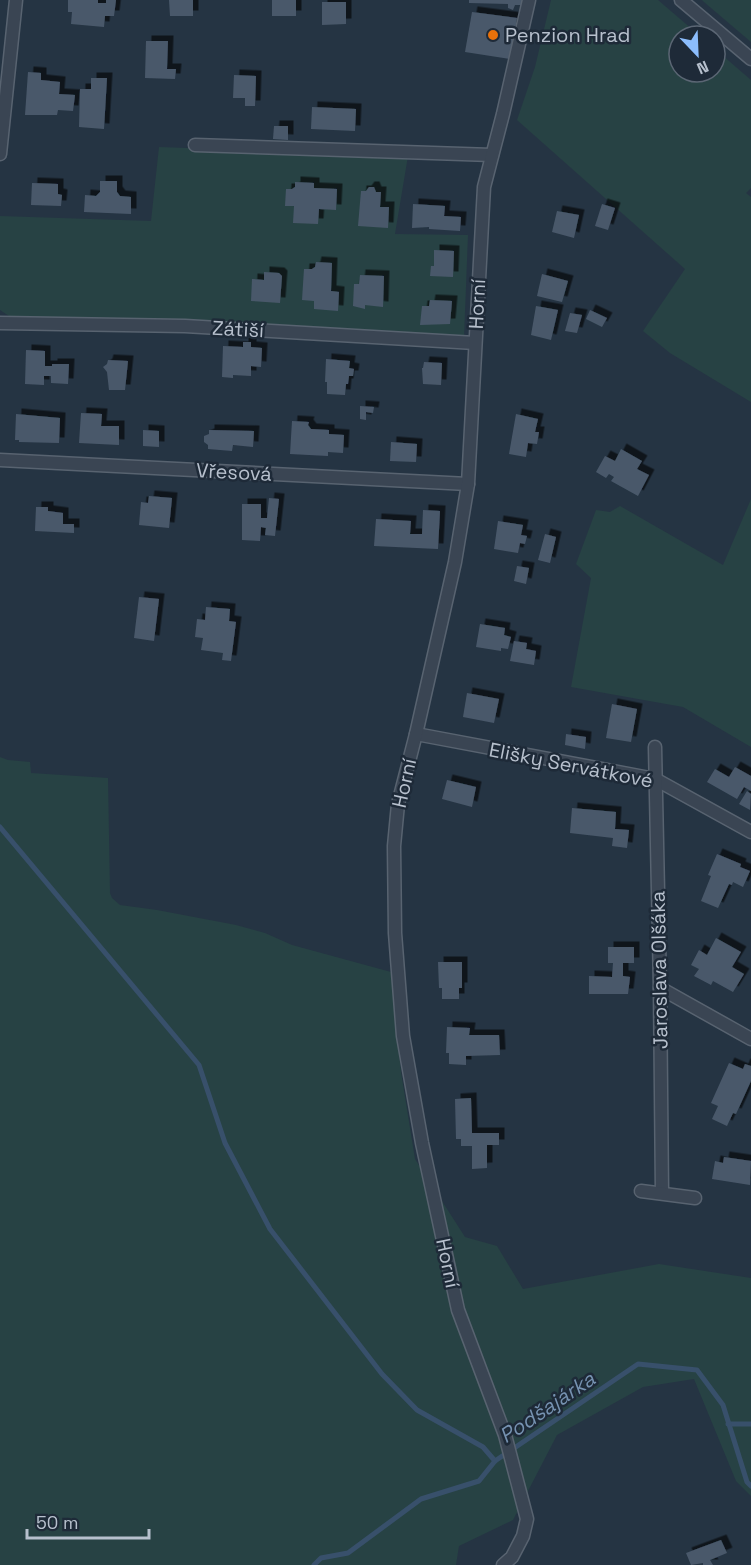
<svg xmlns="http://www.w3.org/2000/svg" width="751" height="1565" viewBox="0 0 751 1565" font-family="'Space Grotesk',sans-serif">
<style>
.green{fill:#274244}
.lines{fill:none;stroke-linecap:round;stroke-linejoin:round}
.stream{stroke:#38506b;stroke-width:5}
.building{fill:#49586a;filter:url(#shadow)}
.minor-casing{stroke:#586370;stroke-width:15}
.minor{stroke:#3a4553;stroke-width:12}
.food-dot{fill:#e8710a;stroke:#1e2a38;stroke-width:2}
.labels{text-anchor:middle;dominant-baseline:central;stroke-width:5;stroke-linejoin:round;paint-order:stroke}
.poi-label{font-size:20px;fill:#b7c0cd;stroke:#1e2a38;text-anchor:start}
.street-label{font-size:20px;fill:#b7c0cd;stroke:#1e2a38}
.water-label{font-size:21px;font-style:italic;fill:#7692b1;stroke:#1e2a38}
</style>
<defs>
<filter id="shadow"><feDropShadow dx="5.5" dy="-5.5" stdDeviation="0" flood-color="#0009"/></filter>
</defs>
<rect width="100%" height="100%" fill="#253443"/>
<g class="green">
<polygon points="551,0 658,0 700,36 679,36 679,72 715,72 715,49 751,80 751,188 746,193 751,197 751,402 670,353 643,331 685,269 517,120 535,67"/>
<polygon points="702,0 751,0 751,42 704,2"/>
<polygon points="159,147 408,156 395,234 468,235 464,338 188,323 9,316 0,310 0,216 151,221"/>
<polygon points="751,499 751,747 683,707 571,687 591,578 576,564 596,510 610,512 620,506 723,565"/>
<polygon points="0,757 8,760 30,762 31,773 108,778 110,893 112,898 120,905 157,910 236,925 265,933 292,945 391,972 401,1072 415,1159 465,1237 497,1246 523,1289 659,1264 751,1278 751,1496 736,1481 694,1379 643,1387 557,1435 513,1520 459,1546 456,1565 0,1565"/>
</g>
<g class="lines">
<g class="stream">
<polyline points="0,827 199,1065 225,1143 270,1229 382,1374 417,1410 483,1447 495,1461"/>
<polyline points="728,1424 751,1424"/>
<polyline points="314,1565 321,1558 348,1553 421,1499 479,1481 495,1461 638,1364 697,1370 723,1405 747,1482 751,1486"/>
</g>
</g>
<g class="building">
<polygon points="68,0 98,0 98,3 106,3 106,0 116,0 114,16 105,16 104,27 71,24 72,12 68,12"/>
<polygon points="169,0 193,0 193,16 170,16"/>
<rect x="272" y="0" width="24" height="16"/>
<polygon points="469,0 522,0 521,5 515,5 513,10 508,8 508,4 469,3"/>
<polygon points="322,2 346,2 346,24 322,25"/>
<polygon points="472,12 517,18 510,59 465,52"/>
<polygon points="146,41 168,41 167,69 176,69 175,79 145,78"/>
<polygon points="28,72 41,73 41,80 60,82 59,94 75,95 73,111 58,110 57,115 25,115"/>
<polygon points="234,75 256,76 255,106 245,106 245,98 233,98"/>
<polygon points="91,78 107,78 104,129 79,127 80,89 91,89"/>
<polygon points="312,107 356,109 355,131 311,129"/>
<polygon points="274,126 288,126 288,140 273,139"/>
<polygon points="100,181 117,181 117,192 120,196 131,197 131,214 84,212 85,195 96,196 100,192"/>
<polygon points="295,182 314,183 314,188 337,189 336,210 319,209 318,224 293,223 294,206 285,206 286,189 292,189 295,187"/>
<polygon points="32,183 58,184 58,194 62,195 61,206 31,205"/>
<polygon points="369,187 374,187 376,192 381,192 380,207 389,207 388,228 358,226 361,191 366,191"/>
<polygon points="413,204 445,206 444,216 461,217 460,231 429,229 429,227 412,228"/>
<polygon points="602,204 615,208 608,230 595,226"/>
<polygon points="557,211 579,215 574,238 552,232"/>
<polygon points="434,250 454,251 453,277 430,276 431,266 434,266"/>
<polygon points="316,262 332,263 331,291 339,292 338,311 314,309 314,301 302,300 304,269 312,269 315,267"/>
<polygon points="264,272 279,273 282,276 280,303 251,301 252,279 264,280"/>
<polygon points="542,274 568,281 562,302 537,296"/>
<polygon points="360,275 384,276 383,307 365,305 365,309 353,306 354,284 359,284"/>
<polygon points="430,300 452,301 450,324 420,325 422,306 429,306"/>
<polygon points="536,306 558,310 551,340 531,335"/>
<polygon points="590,310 607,318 602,327 586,319"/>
<polygon points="570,313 582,315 577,333 565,331"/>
<polygon points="243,342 251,342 251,347 262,348 261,367 251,366 251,376 233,375 233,378 222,377 223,346 243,347"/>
<polygon points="26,350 45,351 45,366 52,366 52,364 69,364 68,384 51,383 51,376 44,376 44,385 25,384"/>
<polygon points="326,359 350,361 349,368 354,369 353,376 349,376 348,384 346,384 345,395 327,394 327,382 325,382"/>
<polygon points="108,360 128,361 125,390 109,390 107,372 103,367 107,364"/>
<polygon points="424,362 442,363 441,385 423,384 422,368 423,368"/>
<polygon points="360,406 374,407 373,413 366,412 366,420 360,419"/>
<polygon points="81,413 102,414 101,426 119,426 119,445 79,443"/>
<polygon points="16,414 60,418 59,443 19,442 19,440 15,440"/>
<polygon points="516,414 538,419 535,432 539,432 537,444 528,443 526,457 509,454"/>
<polygon points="292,421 309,422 308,425 311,429 329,430 329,434 344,435 343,453 328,452 328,456 290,454"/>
<polygon points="143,430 159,431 159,447 143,446"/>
<polygon points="209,430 254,431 253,447 233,445 232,451 208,449 208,445 204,442 204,436 209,434"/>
<polygon points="391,442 417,444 416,462 390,461"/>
<polygon points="621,449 642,461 637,469 649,475 638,496 611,481 614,477 609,474 606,478 596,472 605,456 615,461"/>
<polygon points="149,496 172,498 169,528 139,525 141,502 148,503"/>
<polygon points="269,498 279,499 275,536 265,535 266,528 261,527 260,541 242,540 242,504 261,504 261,518 267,518"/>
<polygon points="36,507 48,507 48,511 63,513 63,524 74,524 74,533 35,531"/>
<polygon points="423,510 440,511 438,549 374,546 376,519 411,521 410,534 422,534"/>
<polygon points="498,521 523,525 521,535 527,536 525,544 520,543 518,553 494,549"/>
<polygon points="545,534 556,537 550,563 538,560"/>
<polygon points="517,566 529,568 526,584 514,581"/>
<polygon points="139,597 159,599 154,641 134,638"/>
<polygon points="206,607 230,609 229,621 236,622 231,661 222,660 223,653 201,650 203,638 195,637 197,619 205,620"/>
<polygon points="480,624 505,628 504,635 511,637 508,649 501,648 501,651 476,647"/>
<polygon points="514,641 527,643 526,649 536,651 534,665 510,661"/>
<polygon points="467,693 499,699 494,723 463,717"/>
<polygon points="612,704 637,709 631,742 606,738"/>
<polygon points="566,734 586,737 585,749 565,745"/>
<polygon points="735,767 751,776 751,791 744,787 737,799 707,782 715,769 729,777"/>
<polygon points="447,780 476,787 472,807 442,799"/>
<polygon points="747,791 751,794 750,810 739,804"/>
<polygon points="572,808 616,812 615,829 629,830 627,848 612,846 613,838 570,833"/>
<polygon points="717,854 741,864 740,867 750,871 743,887 733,882 732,885 729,884 718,908 701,901 711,876 708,875"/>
<polygon points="716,938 741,952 732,967 744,974 733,992 713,981 711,985 694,976 699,969 691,965 699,950 707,955"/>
<polygon points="608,947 634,947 634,963 623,963 623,976 630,977 628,994 589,994 589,976 612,977 613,963 608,963"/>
<polygon points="438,962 462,962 462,988 459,988 459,999 442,999 442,988 439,988"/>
<polygon points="447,1027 470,1028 469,1035 499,1035 500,1055 466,1056 466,1065 449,1064 449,1053 446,1053"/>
<polygon points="729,1063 743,1069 745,1064 751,1066 751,1081 736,1114 733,1113 727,1126 712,1119 718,1106 711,1103"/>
<polygon points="471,1098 472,1133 499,1133 499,1145 487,1145 487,1168 472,1169 472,1146 461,1146 461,1139 456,1139 455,1099"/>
<polygon points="724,1157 751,1161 750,1185 712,1179 715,1161 723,1163"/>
<polygon points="721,1540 727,1553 710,1560 713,1565 703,1565 703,1563 691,1565 686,1553"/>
</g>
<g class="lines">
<defs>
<g id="minor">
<polyline points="681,0 751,59"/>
<polyline points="195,145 492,155"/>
<polyline points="0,154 16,0"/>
<polyline points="0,323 185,326 475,343"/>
<polyline points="0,460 468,484"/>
<polyline points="416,734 655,779 751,832"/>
<polyline points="655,747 660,988 662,1193"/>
<polyline points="660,988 751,1039"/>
<polyline points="641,1191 695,1198"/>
<polyline points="503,1565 512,1557 523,1536 527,1519 505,1435 458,1310 422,1143 403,1036 395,933 394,846 398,804 416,734 455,562 468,484 484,187 503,114 529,0"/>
</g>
</defs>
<use href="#minor" class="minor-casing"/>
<use href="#minor" class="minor"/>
</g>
<circle class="food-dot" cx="493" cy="35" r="6"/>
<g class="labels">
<g class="poi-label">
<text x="505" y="35">Penzion Hrad</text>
</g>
<g class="street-label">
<text transform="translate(477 304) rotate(-87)">Horní</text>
<text transform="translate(238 329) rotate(3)">Zátiší</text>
<text transform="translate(234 472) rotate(3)">Vřesová</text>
<text transform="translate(571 765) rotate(11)">Elišky Servátkové</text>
<text transform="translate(404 783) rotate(-77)">Horní</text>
<text transform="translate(659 970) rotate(-91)">Jaroslava Olšáka</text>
<text transform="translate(448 1263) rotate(78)">Horní</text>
</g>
<g class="water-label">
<text transform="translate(547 1407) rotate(-34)">Podšajárka</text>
</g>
</g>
<g transform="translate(697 54) rotate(157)"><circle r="28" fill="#1e2a38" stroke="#5b6674" stroke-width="1.5"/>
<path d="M0-4.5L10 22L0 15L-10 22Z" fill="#8cbdfd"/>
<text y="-9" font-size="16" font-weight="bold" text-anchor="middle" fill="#b7c0cd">N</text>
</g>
<path d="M27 1529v9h122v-9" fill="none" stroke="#b7c0cd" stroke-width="3"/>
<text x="36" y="1529" font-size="18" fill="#b7c0cd" stroke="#1e2a38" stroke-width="4.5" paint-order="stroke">50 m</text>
</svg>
